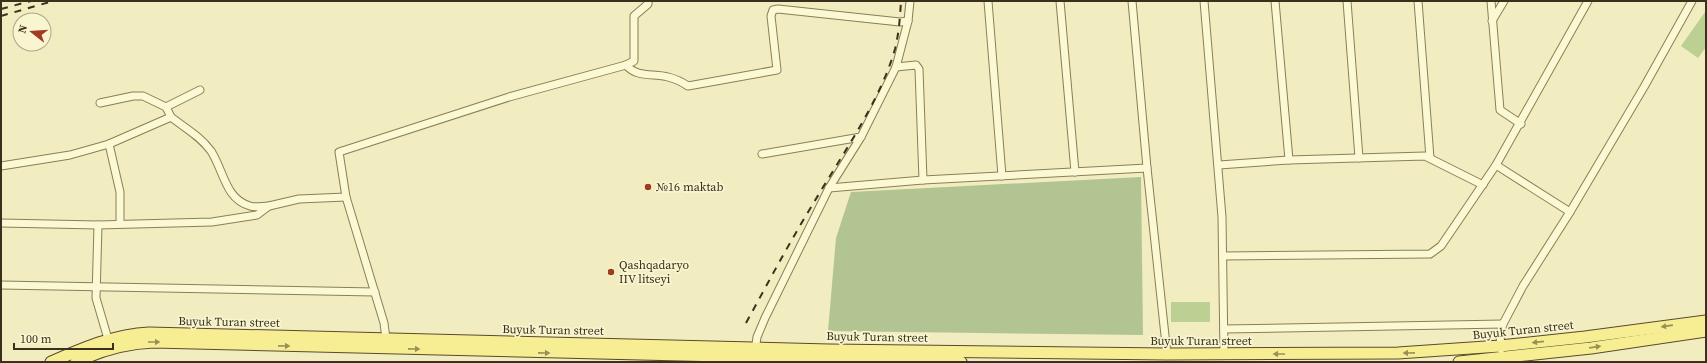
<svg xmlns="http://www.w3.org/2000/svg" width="1707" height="363" viewBox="0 0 1707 363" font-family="'Source Serif 4',serif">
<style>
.green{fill:#bcd093}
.cemetery{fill:#b3c493}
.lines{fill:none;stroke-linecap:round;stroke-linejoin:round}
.street-casing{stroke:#8b7e56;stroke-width:9}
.primary-casing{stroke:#594a2b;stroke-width:13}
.street{stroke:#fbf8d4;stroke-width:7}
.primary{stroke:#f7ee94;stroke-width:11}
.rail{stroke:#3a311c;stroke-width:2;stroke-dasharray:7 7;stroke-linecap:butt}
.oneway{fill:#989058}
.poi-dot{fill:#9f3c22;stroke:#f8f5d0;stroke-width:1.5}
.labels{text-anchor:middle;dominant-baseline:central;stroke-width:3.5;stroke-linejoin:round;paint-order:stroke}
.poi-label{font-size:12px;fill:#3a311c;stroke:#f8f5d0;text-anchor:start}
.street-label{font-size:12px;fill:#3a311c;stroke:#f8f5d0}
</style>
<rect width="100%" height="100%" fill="#f1edc0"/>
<g class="green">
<polygon points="1705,12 1706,47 1698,58 1681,46"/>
<rect x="1171" y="302" width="39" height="20"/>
</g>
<polygon class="cemetery" points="1141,177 1143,335 828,331 836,238 851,192"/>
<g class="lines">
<defs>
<g id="street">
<polyline points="988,1 1002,176"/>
<polyline points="1060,1 1075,172"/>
<polyline points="1132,1 1147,168 1167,354"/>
<polyline points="1204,1 1222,217 1224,354"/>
<polyline points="1275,1 1289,160"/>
<polyline points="1347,1 1359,158"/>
<polyline points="1418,1 1430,158"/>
<polyline points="1491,1 1500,110 1521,124"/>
<polyline points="1492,21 1504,1"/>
<path d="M626,65C637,78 653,73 668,77C676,79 682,82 688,86L777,70L771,16L773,10L778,9L900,22L908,21"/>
<polyline points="896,67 916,65 919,69 923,180"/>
<polyline points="100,103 133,96 143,96 166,107"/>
<path d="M171,117C185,128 200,136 211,151C224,171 225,199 250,206C256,208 263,206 269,206"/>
<polyline points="109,144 120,192 120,223"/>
<polyline points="762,154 861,137"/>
<polyline points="1219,165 1289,160 1425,156 1483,185"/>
<polyline points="1496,165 1570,212"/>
<polyline points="1,166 70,155 109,144 171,117 166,107 200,90"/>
<polyline points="829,188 923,180 1147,168"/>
<polyline points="1,223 98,225 212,222 257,215 269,206 299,199 346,197"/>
<polyline points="98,225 96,298 108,339"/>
<polyline points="1223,256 1430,254 1441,246 1496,165 1588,1"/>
<polyline points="1,285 375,292"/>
<polyline points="1224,329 1503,324"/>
<polyline points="386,339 384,323 346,197 339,152 509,97 626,65 634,61 634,16 648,4 648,1"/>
<polyline points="1501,349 1500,334 1503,324 1523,286 1570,212 1644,87 1692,1"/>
<polyline points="755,351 757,337 765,318 829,188 861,137 896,67 908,21 910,1"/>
</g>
<g id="primary">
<path d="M51,362C84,348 113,335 149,333L829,350L1167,354L1398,353L1500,346L1585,337L1706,321"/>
<path d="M76,362C101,350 126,343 154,342L961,362"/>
<polyline points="1459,362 1591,348 1706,331"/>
</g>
</defs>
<use href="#street" class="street-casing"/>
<use href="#primary" class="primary-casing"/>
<use href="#street" class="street"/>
<use href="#primary" class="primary"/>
<g class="rail">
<polyline points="1,9 31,1"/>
<polyline points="1,16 53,1"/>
<path d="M746,323C768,283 789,243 813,204C841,156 880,102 895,49C899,33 900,17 901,1"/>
</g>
</g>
<defs><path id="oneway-solid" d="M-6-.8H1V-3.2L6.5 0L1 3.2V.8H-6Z"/></defs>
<g class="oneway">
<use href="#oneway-solid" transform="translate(1667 326) rotate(172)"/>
<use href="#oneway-solid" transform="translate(154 342)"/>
<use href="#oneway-solid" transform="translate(1538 342) rotate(174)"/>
<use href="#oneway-solid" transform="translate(284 346) rotate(1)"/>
<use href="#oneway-solid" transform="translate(1595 347) rotate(-8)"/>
<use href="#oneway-solid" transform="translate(414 349) rotate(1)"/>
<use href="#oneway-solid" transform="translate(544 353) rotate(1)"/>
<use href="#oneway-solid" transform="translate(1409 353) rotate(179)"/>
<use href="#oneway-solid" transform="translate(1279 354) rotate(180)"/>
</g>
<g class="poi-dot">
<circle cx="648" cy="187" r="4"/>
<circle cx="611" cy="272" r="4"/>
</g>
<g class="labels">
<g class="poi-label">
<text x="656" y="187">№16 maktab</text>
<text x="619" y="265">Qashqadaryo<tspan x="619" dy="14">IIV litseyi</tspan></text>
</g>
<g class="street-label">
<text transform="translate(229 322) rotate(1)">Buyuk Turan street</text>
<text transform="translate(553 330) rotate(1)">Buyuk Turan street</text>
<text transform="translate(1523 330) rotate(-6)">Buyuk Turan street</text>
<text transform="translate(877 337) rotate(1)">Buyuk Turan street</text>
<text x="1201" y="341">Buyuk Turan street</text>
</g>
</g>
<rect width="1707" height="363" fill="none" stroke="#3a311c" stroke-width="4"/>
<g transform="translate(32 32) rotate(287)"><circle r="19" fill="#f8f5d0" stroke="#aca788"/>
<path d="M0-3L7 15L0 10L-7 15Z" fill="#9f3c22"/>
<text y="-6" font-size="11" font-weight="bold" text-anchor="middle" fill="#3a311c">N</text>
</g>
<path d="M14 343v6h99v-6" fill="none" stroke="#3a311c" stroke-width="2"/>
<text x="20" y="343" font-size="12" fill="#3a311c" stroke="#f8f5d0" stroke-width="3" paint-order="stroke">100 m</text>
</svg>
